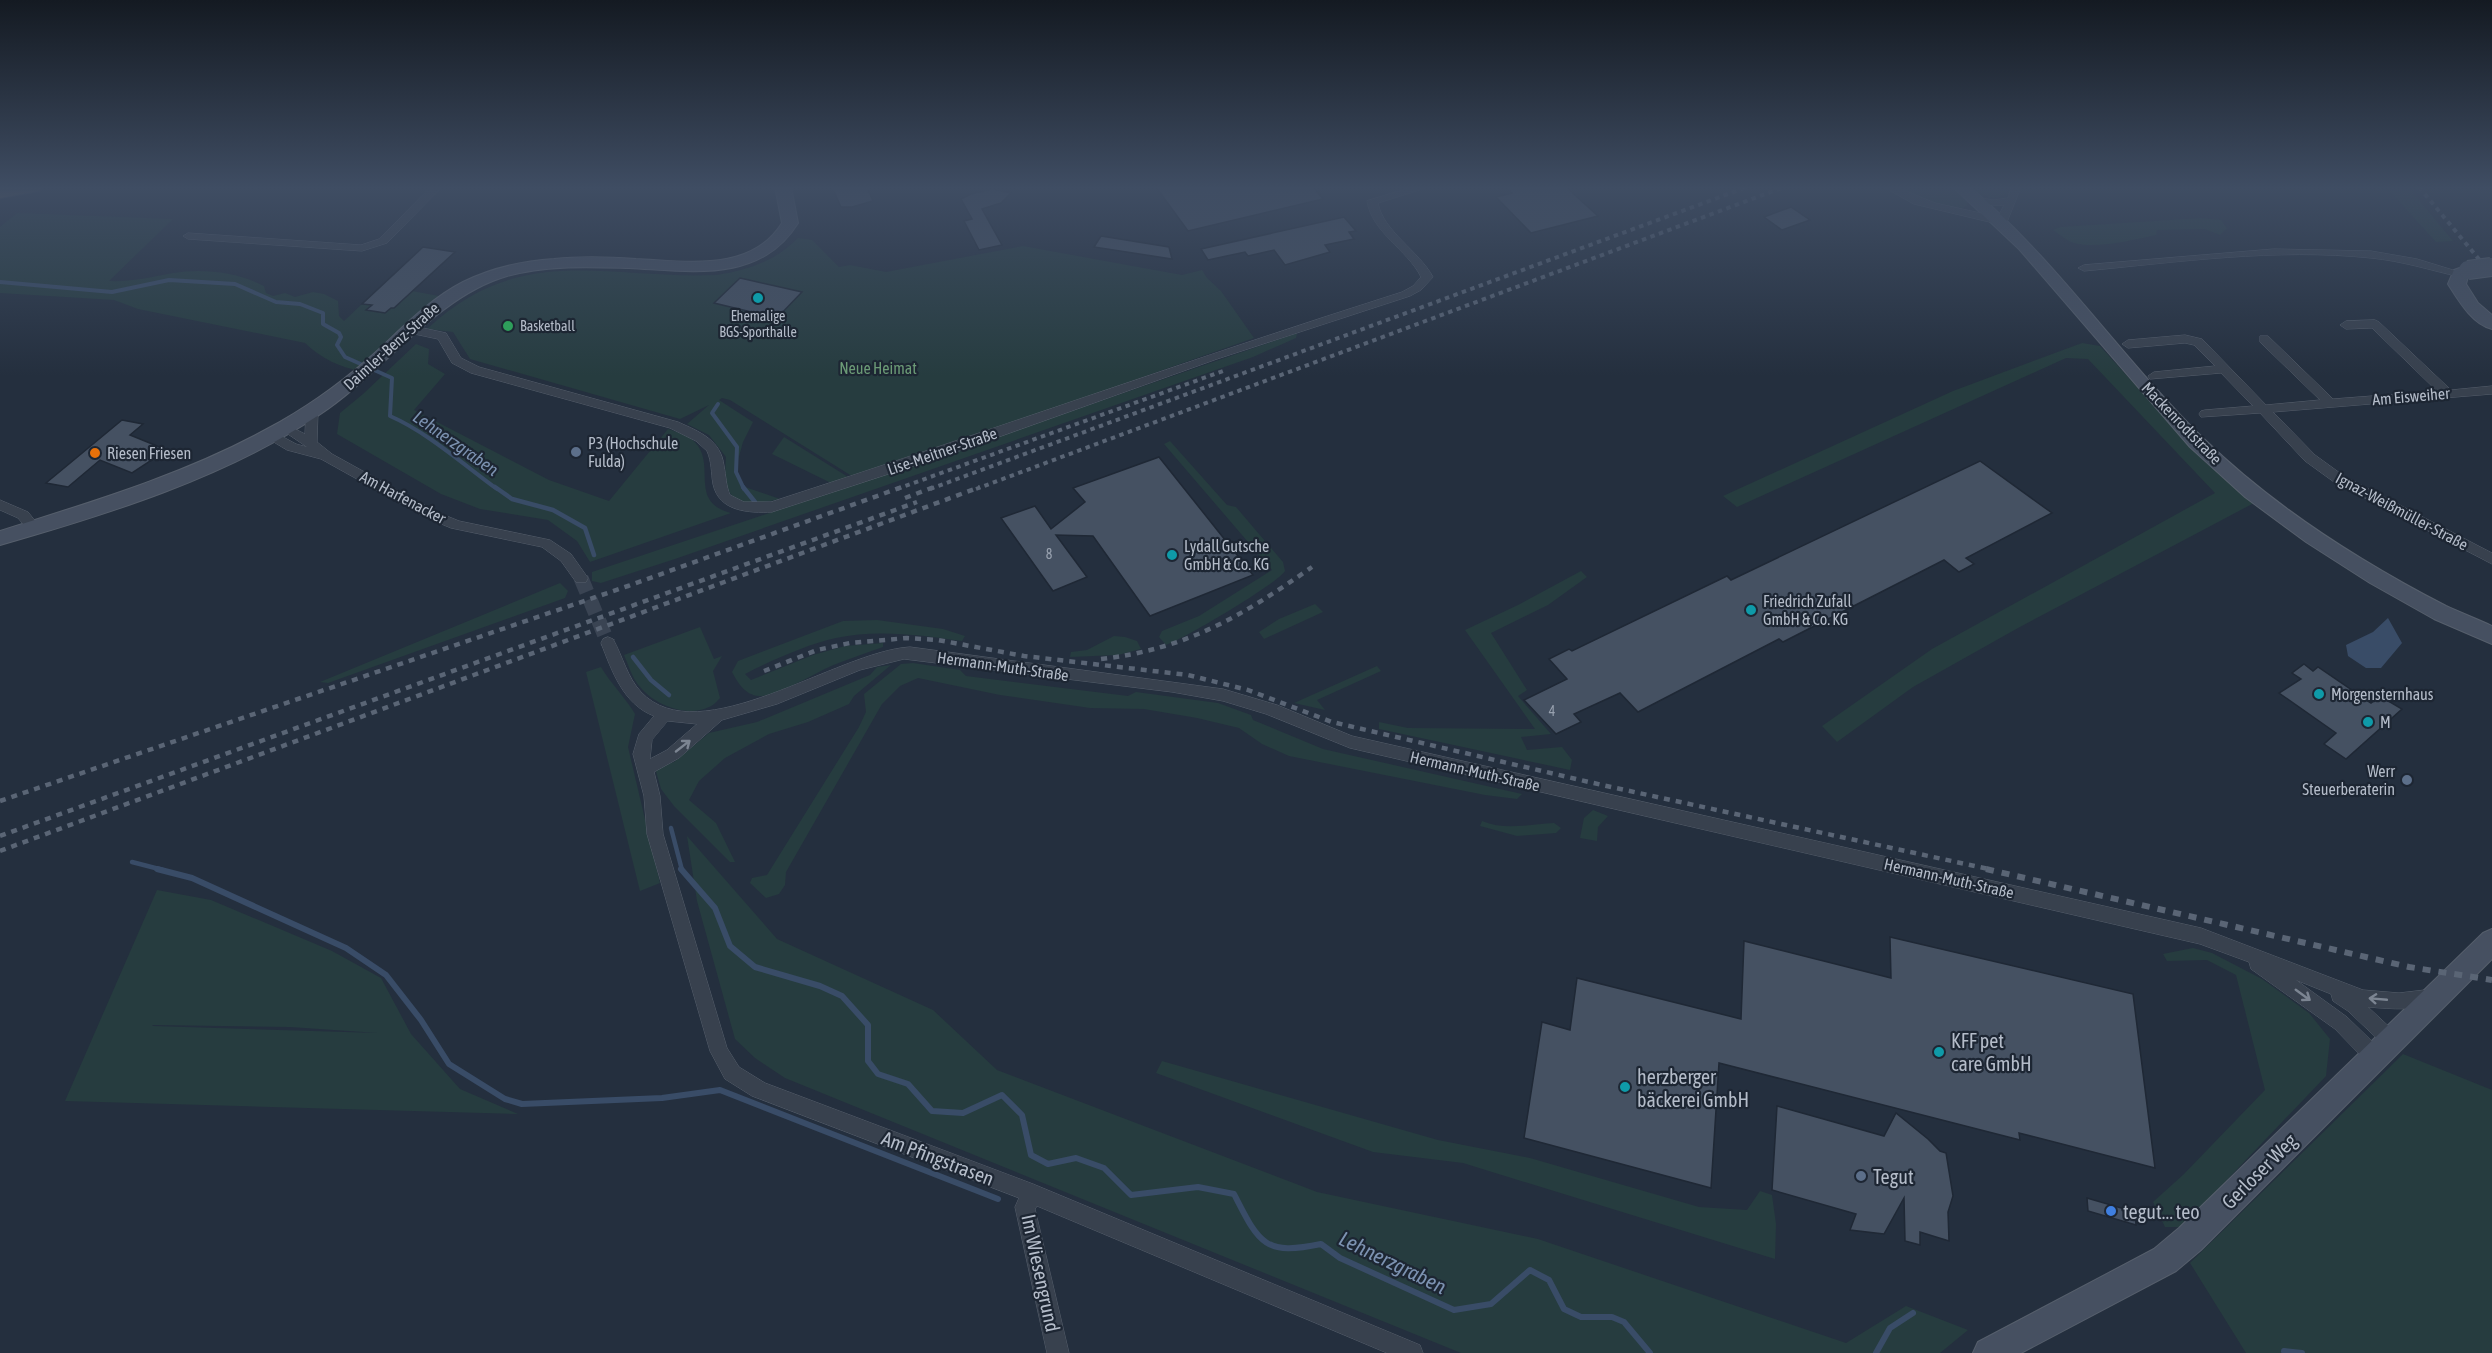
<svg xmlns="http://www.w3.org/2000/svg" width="2492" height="1353" viewBox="0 0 2492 1353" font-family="'Asap Condensed',sans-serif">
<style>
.green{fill:#263c3f;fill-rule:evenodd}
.water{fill:#394c67}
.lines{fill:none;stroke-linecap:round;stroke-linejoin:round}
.stream-far2{stroke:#394c67;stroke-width:4}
.stream-far1{stroke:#394c67;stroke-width:4.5}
.stream{stroke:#394c67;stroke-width:6}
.building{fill:#455162;stroke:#1f2835;stroke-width:1.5}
.street-tunnel{stroke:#3a4453;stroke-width:15;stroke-dasharray:15 8;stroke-linecap:butt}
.street-casing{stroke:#565f6c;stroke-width:1}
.secondary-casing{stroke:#565f6c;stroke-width:2}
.highway-casing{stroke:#434c59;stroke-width:2}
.street{fill:#38414e;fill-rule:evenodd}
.secondary{fill:#465061;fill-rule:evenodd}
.highway{fill:#746855;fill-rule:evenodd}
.rail-far2{stroke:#5a6575;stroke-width:4;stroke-dasharray:4.5 4.5;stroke-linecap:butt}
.rail-far1{stroke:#5a6575;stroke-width:4.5;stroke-dasharray:6 6;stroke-linecap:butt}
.rail{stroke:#5a6575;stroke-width:6;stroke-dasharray:8 8;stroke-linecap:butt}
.secondary-bridge-casing{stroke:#565f6c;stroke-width:20;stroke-linecap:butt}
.secondary-bridge{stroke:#465061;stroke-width:18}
.oneway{stroke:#7c8592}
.culture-dot{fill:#0f9aa8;stroke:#1d2633;stroke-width:2}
.leisure-dot{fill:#2e9e5b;stroke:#1d2633;stroke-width:2}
.service-dot{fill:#5c6f8a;stroke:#1d2633;stroke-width:2}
.food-dot{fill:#e8710a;stroke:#1d2633;stroke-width:2}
.shop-dot{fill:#3f7fe0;stroke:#1d2633;stroke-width:2}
.labels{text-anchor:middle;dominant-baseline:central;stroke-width:4.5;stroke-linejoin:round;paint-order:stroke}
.far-poi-label{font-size:14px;fill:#b4bcc9;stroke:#1d2633}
.number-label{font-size:14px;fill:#98a1af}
.street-label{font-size:16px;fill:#b4bcc9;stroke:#1d2633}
.park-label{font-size:16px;fill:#6b9a76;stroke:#1d2633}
.poi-label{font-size:16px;fill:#b4bcc9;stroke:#1d2633;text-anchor:start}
.water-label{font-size:18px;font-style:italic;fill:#7c92b1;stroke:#1d2633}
.near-poi-label{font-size:20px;fill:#b4bcc9;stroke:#1d2633;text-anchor:start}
.near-street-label{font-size:20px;fill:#b4bcc9;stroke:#1d2633}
.near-water-label{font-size:21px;font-style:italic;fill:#7c92b1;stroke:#1d2633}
</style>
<rect width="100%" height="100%" fill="#242f3e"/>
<g class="green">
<path d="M1897,187H1951L1966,198L1967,205L1963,208C1938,207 1917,200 1897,187Z"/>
<path d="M1970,187H2008L2007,194C1991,201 1983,197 1970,187Z"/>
<polygon points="2386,187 2408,187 2453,241 2436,242"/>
<path d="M17,213L173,219L109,281C132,282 151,277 173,273C203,268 237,272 264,286L266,293L273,296L285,293L295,297L313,292L324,294L338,301L339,316L344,321L362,304L372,305L367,310L384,313L391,308H395L412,291L439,296L384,343L361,371C339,367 322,359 305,343L138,309L114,300L0,293V227Z"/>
<path d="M2201,218L2221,220L2227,228L2220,235L2205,229L2157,230L2156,235C2133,240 2097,249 2074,243C2067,241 2059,234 2053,230L2061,227Z"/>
<path d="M798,238L812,240L839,267L850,265L886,272L1023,246L1182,275L1202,270L1207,278L1221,291L1254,338L855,478L730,400L722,398L719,400L753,422L743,442L735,471L742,486L780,499C737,509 722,502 726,457L709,435L687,424L709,405L680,419L470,359L453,332L427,329C521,241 606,280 717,275C749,270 775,261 798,238Z"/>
<polygon points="1297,333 1296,338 1253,357 675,559 601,583 592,581 592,572 953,452"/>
<polygon points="2082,343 2100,346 2205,462 2254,503 2018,628 1913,687 1837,742 1822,726 1932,649 2215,493 2088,359 2066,358 1737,507 1723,496 1953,391"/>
<path d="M416,344L429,349L428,364L445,374L414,410L549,480L609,501L668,429C674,431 684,434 690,438C721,460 685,501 731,513L590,562L577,541L548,520L480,509L441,494L337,434L340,413L363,394Z"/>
<polygon points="784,437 848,477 831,483 772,454"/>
<path d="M1170,441L1227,505L1236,507L1283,562L1285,571C1277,584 1182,640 1166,645L1159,637L1162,631L1199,616L1272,570L1164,444Z"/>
<polygon points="1581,571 1587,577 1548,605 1491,633 1527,690 1518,696 1551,734 1521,737 1527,750 1562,747 1572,760 1570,770 1379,729 1379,722 1408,728 1535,729 1465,630 1518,605"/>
<polygon points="560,583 568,591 565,598 328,683 320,682"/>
<polygon points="1315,604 1323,612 1264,639 1259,632 1279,619"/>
<path d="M877,620L943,629L965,636L962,641C921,635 877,629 836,638C808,644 770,661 745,674L751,680L813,655L845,646L883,643V647C866,653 848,659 831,666C816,673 775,697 759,696C745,695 738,683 732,672L738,661L843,621Z"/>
<path d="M700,627L714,659L722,656L713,671L720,698C717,701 713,706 709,707C688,718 655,705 641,688C632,679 629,666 624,655Z"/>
<polygon points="1114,636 1125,637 1137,641 1141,649 1118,655 1070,657 1071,652 1087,650"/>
<polygon points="913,663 960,670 966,676 1128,696 1136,692 1218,703 1251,715 1253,720 1323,749 1522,794 1517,799 1485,795 1289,756 1262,744 1239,728 1197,718 1144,709 1090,708 1000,695 918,678 900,686 882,704 786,872 785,885 779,894 766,898 750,883 752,878 767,875 859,727 866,712 864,694 901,664"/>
<polygon points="891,665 854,696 849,704 808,722 769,734 725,758 699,781 689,800 716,823 735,862 730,862 674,806 661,789 655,768 674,762 709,733 757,722 870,675 877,667"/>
<polygon points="1377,666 1381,671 1317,700 1325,710 1294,703"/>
<path d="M601,667C611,684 625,697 635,714L628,747L660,883L640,891L586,672Z"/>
<polygon points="1593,810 1608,816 1598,827 1597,841 1580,838 1584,818"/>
<path d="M1482,821C1506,831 1528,824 1554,823L1561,828L1556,833L1517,836L1480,826Z"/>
<polygon points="687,836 777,939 933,1010 997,1070 1317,1192 1538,1239 1846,1343 1906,1306 1968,1330 1940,1353 1461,1353 785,1078 755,1058 735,1039 697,901"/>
<path d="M157,890L211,900L332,951L381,978L411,1034L460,1089L518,1114L65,1101ZM152,1025L290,1027L378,1033L153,1026Z"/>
<polygon points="2193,948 2212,953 2262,979 2309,1013 2330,1039 2326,1076 2182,1227 2165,1227 2153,1202 2184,1174 2265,1090 2236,975 2207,960 2167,961 2163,954"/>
<polygon points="2403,1054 2492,1090 2492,1353 2246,1353 2190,1263"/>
<polygon points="1162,1061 1438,1140 1530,1158 1699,1207 1747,1210 1760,1191 1772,1195 1776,1224 1775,1259 1463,1163 1373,1152 1156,1073"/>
</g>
<polygon class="water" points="2388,618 2402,643 2381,668 2366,668 2348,656 2346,645 2373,632"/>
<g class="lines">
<g class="stream-far2">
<path d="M0,282L112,292L169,280L235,284L276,302L300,304L323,313V324L339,333L341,337L337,345L345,357L392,378L390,416C427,432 464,465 497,489"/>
<polyline points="718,404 712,413 737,447 736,472 744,489"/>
</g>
<g class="stream-far1">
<polyline points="495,487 512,499 553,510 585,528 594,555"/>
<polyline points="743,487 755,502"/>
<polyline points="633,657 651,680 669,695"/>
<polyline points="671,828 682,870"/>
<polyline points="132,862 163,870"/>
</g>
<g class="stream">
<polyline points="157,869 192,878 346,948 386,975 421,1020 449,1064 505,1099 522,1104 662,1098 720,1090 998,1199"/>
<path d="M681,869L715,908L730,946L755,967L820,986L842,996L868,1025V1061L878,1074L908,1084L932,1111L963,1113L1002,1095L1022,1115L1031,1155L1048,1164L1076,1158L1104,1168L1131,1195L1198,1187L1234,1194C1259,1243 1264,1256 1321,1244L1340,1258L1454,1310L1491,1304L1530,1270L1549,1280L1564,1309L1581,1317H1612L1624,1322L1650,1353"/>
<polyline points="2284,1351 2302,1353"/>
<polyline points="1876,1353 1890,1328 1913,1313"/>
</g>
</g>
<g class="building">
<polygon points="832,187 867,187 873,201 852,207 841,207"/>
<polygon points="1156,187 1313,187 1323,199 1188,231"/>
<polygon points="1506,187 1566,187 1598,216 1531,233 1496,197 1512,193"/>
<polygon points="989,188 1011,193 1001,203 982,209 1002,245 979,250 964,221 972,219 961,199 971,194 988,190"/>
<polygon points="1791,207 1810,220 1782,230 1764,217"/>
<polygon points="1344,217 1356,231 1349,232 1354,239 1325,245 1330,252 1285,265 1274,250 1248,256 1245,252 1208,260 1201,249"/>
<polygon points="1101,236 1169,247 1172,259 1094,247"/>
<polygon points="423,247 455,252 394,308 391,308 385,313 366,310 372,305 362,304"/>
<polygon points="740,278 749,280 802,292 777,318 714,303"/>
<polygon points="122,420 143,424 130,435 167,450 132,473 100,460 68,487 46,483"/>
<polygon points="1159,457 1253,575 1150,616 1093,536 1056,535 1087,577 1053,591 1001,518 1035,506 1051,529 1085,502 1073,488"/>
<polygon points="1980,461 2052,513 1966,558 1974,564 1959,572 1944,560 1783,642 1779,639 1638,712 1620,693 1574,714 1581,722 1556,734 1524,700 1567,679 1549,659 1569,649 1572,651 1727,576 1731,580"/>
<polygon points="2304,664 2313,671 2318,667 2371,703 2380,696 2402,709 2346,759 2324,744 2336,733 2279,693 2301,679 2292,673"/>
<polygon points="1890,937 2133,994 2155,1168 2019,1133 2020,1140 1719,1063 1711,1188 1524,1138 1542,1022 1570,1030 1577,978 1741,1019 1744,941 1891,978"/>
<polygon points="1777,1106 1884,1136 1896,1113 1928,1139 1940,1151 1946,1153 1953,1196 1948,1212 1949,1241 1920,1232 1920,1245 1905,1241 1904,1198 1884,1234 1850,1230 1856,1214 1772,1190"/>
<polygon points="2087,1198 2135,1212 2136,1225 2088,1211"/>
</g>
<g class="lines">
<polyline class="street-tunnel" points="581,578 608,643"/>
<defs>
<g id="street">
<polygon points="431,187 442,187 387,243 362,251 188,239 183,236 188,233 361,245 379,239"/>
<path d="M1413,187H1429L1378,203C1383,231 1419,251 1433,277L1421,290L1410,296L1217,359L965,449L772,512C749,513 719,512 713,484C711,473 712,462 707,451L696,441L670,428L471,373L452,363L438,339L405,332L403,329L409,325L446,333L461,358L479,367L678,422C700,432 721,440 724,466C726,476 726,486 730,495L744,502H771C982,434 1191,359 1402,292L1413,286L1421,277C1407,249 1372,233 1367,201Z"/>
<path d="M1884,187H1896L1935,203L1998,217L2004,205C1993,206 1983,204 1972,201V197L1994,200L2008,198L2011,187H2021L2007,222L2002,225L1914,204Z"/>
<path d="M2274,249L2371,251L2417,259L2466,274L2460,277C2430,270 2402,261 2371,258C2276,248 2179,262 2084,271L2078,268L2084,265Z"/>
<polygon points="2375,320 2379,322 2451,390 2492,386 2492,394 2273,412 2315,455 2344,476 2492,553 2492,564 2334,482 2305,461 2260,413 2201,417 2199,414 2201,411 2205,410 2253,406 2221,373 2150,379 2148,376 2154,372 2215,366 2194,345 2185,343 2128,348 2122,344 2128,340 2185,335 2202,339 2266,405 2320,400 2260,342 2260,336 2268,336 2333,399 2437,391 2372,328 2346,329 2340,325 2346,321"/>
<polygon points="312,407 318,411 317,442 332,454 437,512 459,521 550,540 571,554 588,578 586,582 576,582 561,561 542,547 451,528 427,518 321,459 287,450 267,438 266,435 272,431 296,444 307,447 279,428 285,424 305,434 306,411"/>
<polygon points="0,500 28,512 40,527 38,530 28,530 18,518 0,510"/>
<path d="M608,637L613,639C623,657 627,677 641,692C699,754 838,651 910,647L1223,689L1277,705L1352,736L2201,928L2363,990L2399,993L2433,989L2439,991L2442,997L2439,1003C2417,1011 2392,1009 2368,1007L2397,1034L2400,1040L2397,1046L2391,1049L2385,1046L2348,1011L2333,1001L2331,994L2296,980L2347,1017L2381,1050L2383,1056L2381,1062L2374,1065L2367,1062L2335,1029L2251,969L2249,962L2200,944L1350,748L1266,714L1223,701L1172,692L904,659L860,670L777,704L722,720L679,758L654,772L660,796L663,834L727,1048L739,1067L765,1083L1033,1184L1420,1345L1423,1353H1387L1037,1206L1035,1209L1069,1353H1047L1015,1207L1019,1198L752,1096L725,1079L710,1051L647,834L644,796L633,754L639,734L654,716C623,704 612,671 601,643L603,639ZM668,721L697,724L667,750L650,759L652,740Z"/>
</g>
<g id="secondary">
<path d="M775,187H791L798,223C760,284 691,271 629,268C589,267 547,265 507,276C435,297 382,374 319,415C224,478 108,514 0,545V531C91,502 183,475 267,429C303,410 337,386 368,359C398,333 426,301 463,282C491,268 523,261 554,259C582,256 609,257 636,259C686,261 751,273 782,223Z"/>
<path d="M1953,187H1970C2059,263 2121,358 2204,439C2275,508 2359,561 2446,606C2461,613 2477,619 2492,626V644L2434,619L2370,583L2306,542L2245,497L2190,447L2019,249Z"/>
<path d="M2468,265L2476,270L2468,277L2466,284L2478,303L2492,315V329C2472,324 2459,301 2448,284L2454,270Z"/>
<polygon points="2492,929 2492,959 2201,1250 2176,1271 2021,1353 1973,1353 1978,1342 2154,1249 2179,1228 2483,933"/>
</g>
<polygon id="highway" points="0,187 42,187 39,191 0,198"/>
</defs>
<use href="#street" class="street-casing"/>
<use href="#secondary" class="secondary-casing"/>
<use href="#highway" class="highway-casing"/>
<use href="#street" class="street"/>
<use href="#secondary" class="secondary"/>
<use href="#highway" class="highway"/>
<g class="rail-far2">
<polyline points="2419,187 2492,275"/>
<polyline points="897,489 1223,371"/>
<polyline points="930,489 1747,187"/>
<polyline points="976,489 1784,187"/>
</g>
<g class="rail-far1">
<polyline points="905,498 934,487"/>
<path d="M1101,659C1187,649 1242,616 1312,567"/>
<polyline points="764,671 817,650 850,643 907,638 938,640 1024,656 1188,675 1248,690 1332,722 1602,785 1993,870"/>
<polyline points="0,801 628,586 902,487"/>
<polyline points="0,836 917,502"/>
<polyline points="0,851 980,487"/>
</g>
<polyline class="rail" points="1986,869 2409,967 2492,980"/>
<defs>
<polyline id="secondary-bridge" points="2468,270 2491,267"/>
</defs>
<use href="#secondary-bridge" class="secondary-bridge-casing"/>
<use href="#secondary-bridge" class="secondary-bridge"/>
</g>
<defs><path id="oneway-shaft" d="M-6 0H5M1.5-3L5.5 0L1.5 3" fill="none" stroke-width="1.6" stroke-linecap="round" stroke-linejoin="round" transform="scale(1.5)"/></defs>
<g class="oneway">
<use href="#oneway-shaft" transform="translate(683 746) rotate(-38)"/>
<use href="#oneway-shaft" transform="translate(2303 995) rotate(36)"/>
<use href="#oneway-shaft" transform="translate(2378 999) rotate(-175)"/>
</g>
<linearGradient id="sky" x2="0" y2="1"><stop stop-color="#141a22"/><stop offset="0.5" stop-color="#3f4d63"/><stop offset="1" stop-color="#3f4d63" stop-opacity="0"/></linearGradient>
<rect width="2492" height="376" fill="url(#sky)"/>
<g class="culture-dot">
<circle cx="758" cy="298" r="6"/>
<circle cx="1172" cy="555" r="6"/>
<circle cx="1751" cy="610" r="6"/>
<circle cx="2319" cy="694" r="6"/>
<circle cx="2368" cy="722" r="6"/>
<circle cx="1939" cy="1052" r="6"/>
<circle cx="1625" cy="1087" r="6"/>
</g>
<circle class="leisure-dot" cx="508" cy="326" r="6"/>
<g class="service-dot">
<circle cx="576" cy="452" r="6"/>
<circle cx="2407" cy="780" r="6"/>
<circle cx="1861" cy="1176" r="6"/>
</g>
<circle class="food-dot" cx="95" cy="453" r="6"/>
<circle class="shop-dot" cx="2111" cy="1211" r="6"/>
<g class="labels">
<g class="far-poi-label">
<text x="758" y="316">Ehemalige<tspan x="758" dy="16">BGS-Sporthalle</tspan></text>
<text x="520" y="326" text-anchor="start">Basketball</text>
</g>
<g class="number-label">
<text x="1049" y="554">8</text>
<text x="1552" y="711">4</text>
</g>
<g class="street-label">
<text transform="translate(391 346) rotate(-42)">Daimler-Benz-Straße</text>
<text transform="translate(2411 396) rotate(-5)">Am Eisweiher</text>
<text transform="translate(2182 423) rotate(46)">Mackenrodtstraße</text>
<text transform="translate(942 451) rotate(-19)">Lise-Meitner-Straße</text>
<text transform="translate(403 497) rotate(28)">Am Harfenacker</text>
<text transform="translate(2402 511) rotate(28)">Ignaz-Weißmüller-Straße</text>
<text transform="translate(1003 666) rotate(8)">Hermann-Muth-Straße</text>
<text transform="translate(1475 771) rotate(13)">Hermann-Muth-Straße</text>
<text transform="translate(1949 878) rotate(13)">Hermann-Muth-Straße</text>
</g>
<g class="park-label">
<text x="878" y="368">Neue Heimat</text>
</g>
<g class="poi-label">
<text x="588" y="443">P3 (Hochschule<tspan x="588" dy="18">Fulda)</tspan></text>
<text x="107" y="453">Riesen Friesen</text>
<text x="1184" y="546">Lydall Gutsche<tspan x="1184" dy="18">GmbH &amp; Co. KG</tspan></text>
<text x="1763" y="601">Friedrich Zufall<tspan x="1763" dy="18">GmbH &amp; Co. KG</tspan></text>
<text x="2331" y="694">Morgensternhaus</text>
<text x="2380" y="722">M</text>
<text x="2395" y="771" text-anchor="end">Werr<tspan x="2395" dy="18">Steuerberaterin</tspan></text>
</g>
<g class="water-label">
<text transform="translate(456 443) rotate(35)">Lehnerzgraben</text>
</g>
<g class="near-poi-label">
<text x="1951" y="1040">KFF pet<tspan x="1951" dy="23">care GmbH</tspan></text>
<text x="1637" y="1076">herzberger<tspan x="1637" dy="23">bäckerei GmbH</tspan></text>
<text x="1873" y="1176">Tegut</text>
<text x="2123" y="1211">tegut… teo</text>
</g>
<g class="near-street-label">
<text transform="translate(938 1158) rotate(21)">Am Pfingstrasen</text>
<text transform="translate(2259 1171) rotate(-45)">Gerloser Weg</text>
<text transform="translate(1041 1273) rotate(78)">Im Wiesengrund</text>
</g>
<g class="near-water-label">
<text transform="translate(1393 1262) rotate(26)">Lehnerzgraben</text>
</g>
</g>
</svg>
